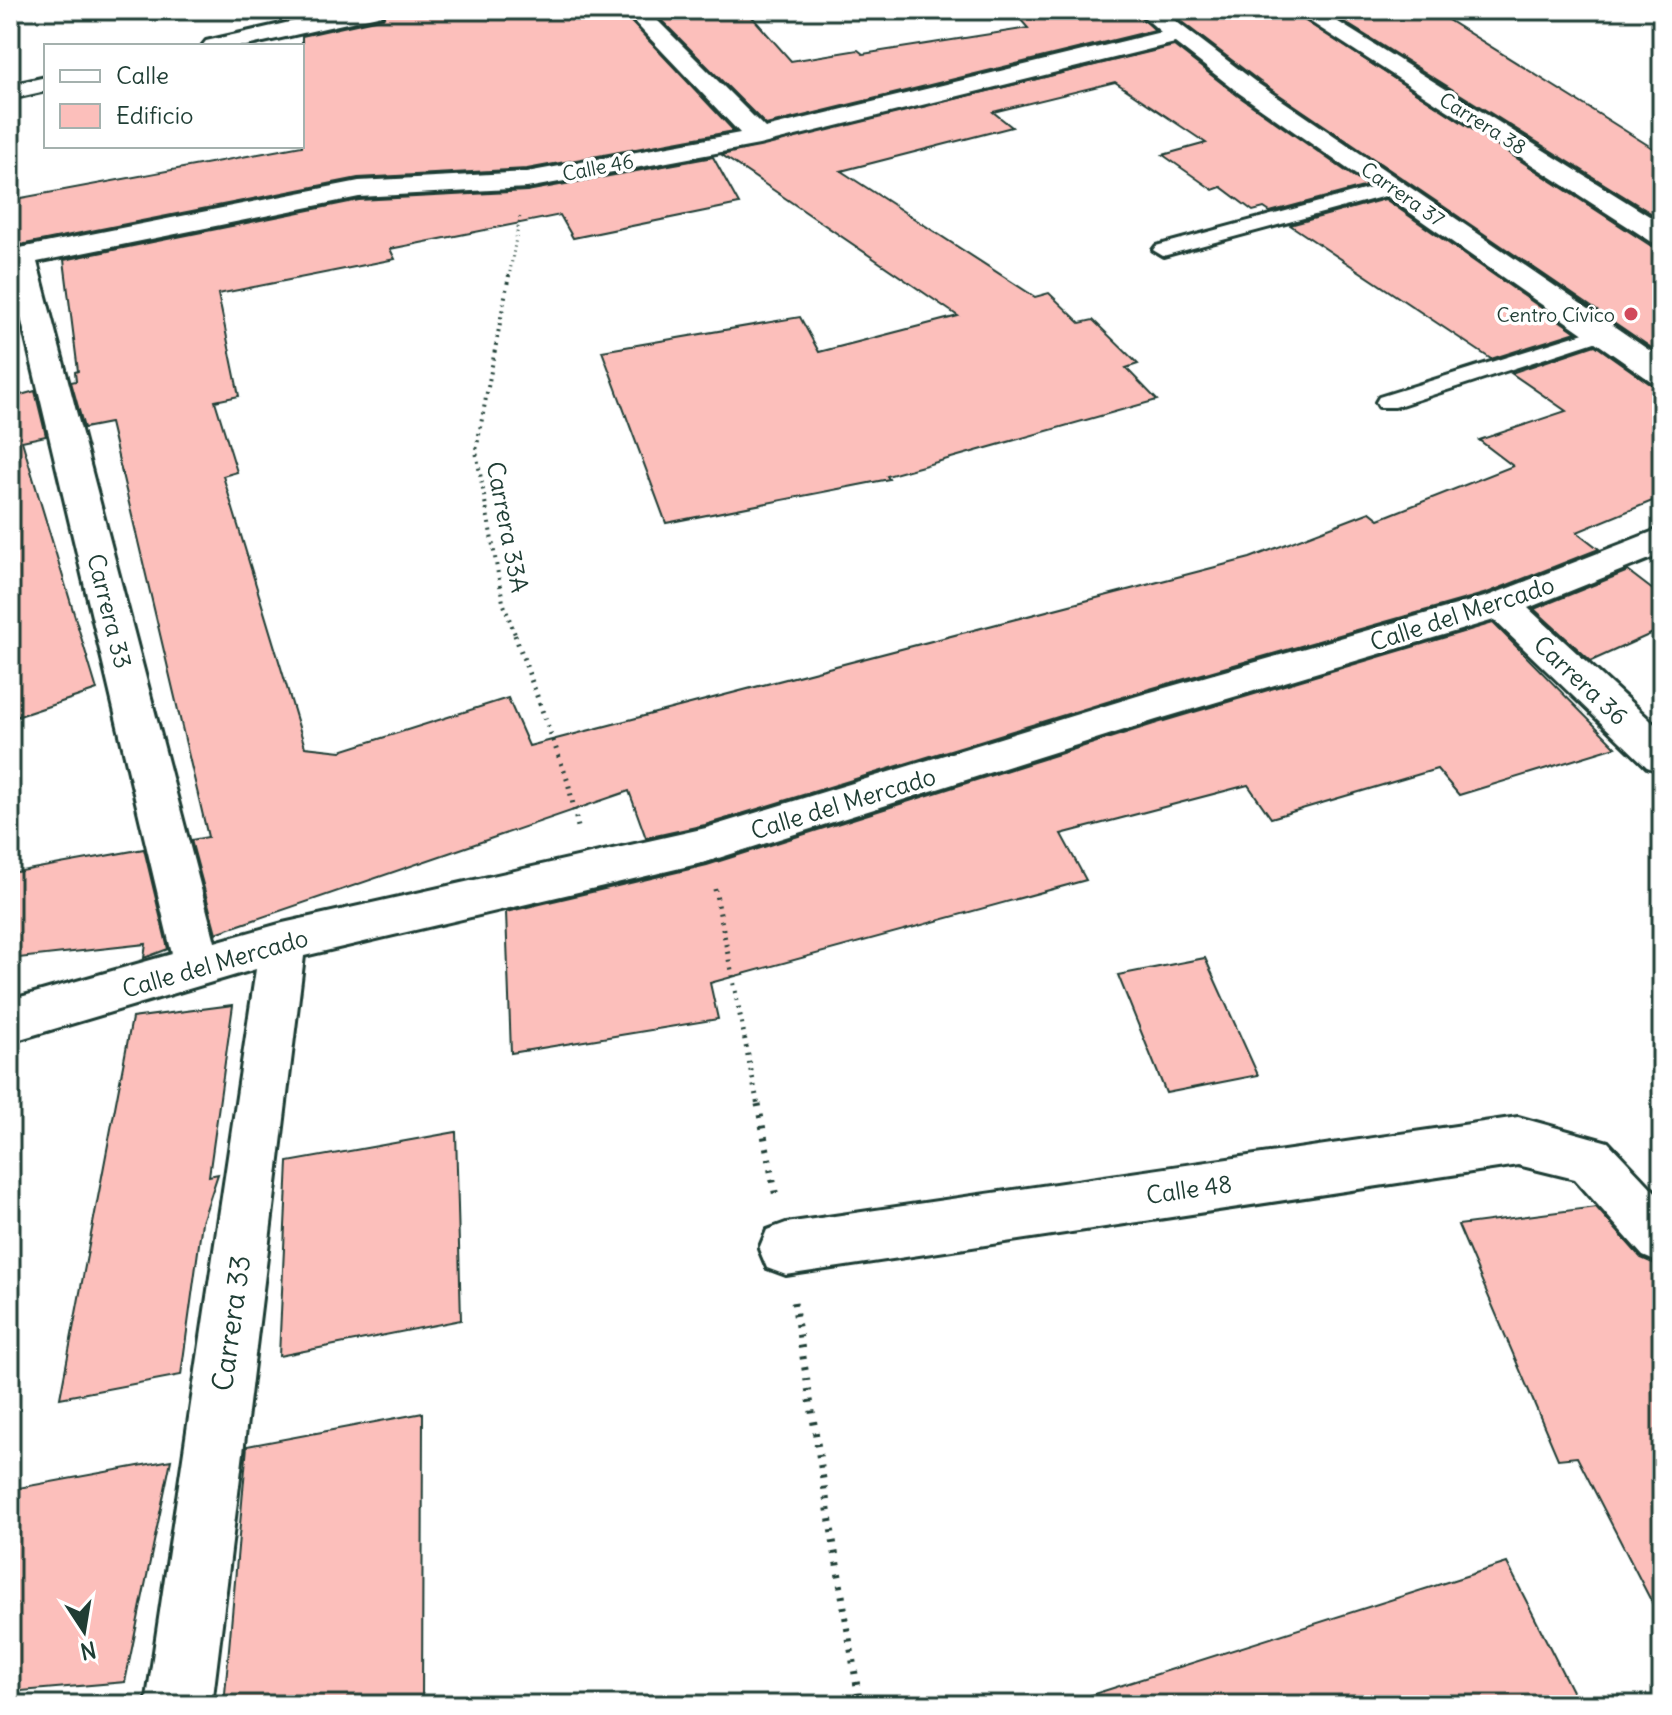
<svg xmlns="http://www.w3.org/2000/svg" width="1672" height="1715" viewBox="0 0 1672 1715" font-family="Delius,sans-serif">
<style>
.building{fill:#fcbfbb;stroke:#1f3d34;stroke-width:2}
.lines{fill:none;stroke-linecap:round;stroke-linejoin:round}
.service-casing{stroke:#1f3d34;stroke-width:6}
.minor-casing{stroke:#1f3d34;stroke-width:6}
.path-far3{stroke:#1f3d34;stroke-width:3;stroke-dasharray:1 4;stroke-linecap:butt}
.path-far2{stroke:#1f3d34;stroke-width:4;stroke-dasharray:2 5;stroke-linecap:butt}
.path-far1{stroke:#1f3d34;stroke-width:5;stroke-dasharray:2 6;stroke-linecap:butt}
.path{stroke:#1f3d34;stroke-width:7;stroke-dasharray:3 8;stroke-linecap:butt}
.service{fill:#fff;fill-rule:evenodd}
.minor{fill:#fff;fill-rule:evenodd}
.poi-dot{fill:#d1495b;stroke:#fff;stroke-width:3}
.labels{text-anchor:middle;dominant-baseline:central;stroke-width:7;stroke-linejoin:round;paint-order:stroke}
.far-street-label{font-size:20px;fill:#1f3d34;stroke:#fff}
.far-poi-label{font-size:20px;fill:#1f3d34;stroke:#fff;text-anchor:end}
.street-label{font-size:24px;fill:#1f3d34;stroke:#fff}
.near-street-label{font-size:28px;fill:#1f3d34;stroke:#fff}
</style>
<rect width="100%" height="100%" fill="#fff"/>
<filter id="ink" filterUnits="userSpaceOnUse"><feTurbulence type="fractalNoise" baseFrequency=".0125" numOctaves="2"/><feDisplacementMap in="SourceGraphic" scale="16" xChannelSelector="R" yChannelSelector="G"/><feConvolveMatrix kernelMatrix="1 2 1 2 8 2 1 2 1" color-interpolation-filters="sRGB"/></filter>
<g filter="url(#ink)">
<g class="building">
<polygon points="388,10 620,10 734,131 527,169 358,178 10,247 10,200 302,146 302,36 383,18"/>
<polygon points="651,10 746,10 791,61 858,50 863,54 1028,28 1012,10 1133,10 1155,30 766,125"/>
<polygon points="1166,10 1289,10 1650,245 1662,248 1662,355 1259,81"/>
<polygon points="1325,10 1432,10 1605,118 1662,154 1662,220"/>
<polygon points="1174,46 1237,95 1367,186 1270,212 1264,208 1253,211 1221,187 1213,190 1163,155 1206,143 1115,82 993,112 1012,127 841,171 1035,297 1049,293 1080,323 1093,320 1138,364 1126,368 1157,400 887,476 889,479 666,523 602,351 800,317 819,352 958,316 722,155"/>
<polygon points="713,157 739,204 573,238 560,215 390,249 395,259 218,294 239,396 215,401 237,472 223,476 305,747 341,751 508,698 529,746 1250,558 1370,512 1379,519 1513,466 1479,440 1566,411 1511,373 1595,345 1649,383 1662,387 1662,497 1577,532 1599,549 1487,593 1146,690 705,825 646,838 629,791 216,933 191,840 208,837 110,423 84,428 71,382 76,381 75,372 78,371 64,260 359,200 527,191"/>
<polygon points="1385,199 1576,332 1491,359 1290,225"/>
<polygon points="35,391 46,436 22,441 97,690 10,719 10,398"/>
<polygon points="1628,571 1662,597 1662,629 1591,661 1534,609"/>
<polygon points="1493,623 1616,747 1459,795 1437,769 1271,818 1248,785 1061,834 1086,880 710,983 718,1019 511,1053 506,912 707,865 1157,723"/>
<polygon points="144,849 168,949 144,958 146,944 10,959 10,873"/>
<polygon points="1205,958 1258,1075 1166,1093 1118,975"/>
<polygon points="233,1005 209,1176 218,1174 202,1222 181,1375 60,1398 132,1018"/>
<polygon points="456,1132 461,1320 279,1356 288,1162"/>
<polygon points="1596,1207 1641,1258 1662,1267 1662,1622 1577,1457 1558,1459 1458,1225"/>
<polygon points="423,1413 422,1705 224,1705 247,1446"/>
<polygon points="171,1460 125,1682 10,1692 10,1527 18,1488"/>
<polygon points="1507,1563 1579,1705 1092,1705 1091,1695"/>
</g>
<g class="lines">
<defs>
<g id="service">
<polygon points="1393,182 1402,188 1400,192 1163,256 1153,250 1156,246"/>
<polygon points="1603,327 1610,329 1614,333 1610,337 1395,407 1379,407 1376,402 1379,397"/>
</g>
<g id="minor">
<polygon points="343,10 385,10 382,15 246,46 202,46 206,41"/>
<polygon points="623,10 647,10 765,128 1161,32 1136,10 1161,10 1257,83 1662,359 1662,384 1651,381 1239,93 1175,43 759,145 527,188 359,197 37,262 215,942 283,923 706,828 1147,693 1488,596 1662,528 1662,554 1528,608 1662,731 1662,772 1647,767 1494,620 1156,720 706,862 304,956 212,1705 146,1705 256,969 10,1042 10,1000 172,954 10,271 10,250 359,181 527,172 740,133"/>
<polygon points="1292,10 1319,10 1662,224 1662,245 1652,242"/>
<polygon points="46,77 46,91 10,99 10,85"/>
<polygon points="1518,1117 1608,1142 1662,1199 1662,1264 1643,1256 1575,1179 1518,1165 786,1275 767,1268 759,1249 767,1230 786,1223"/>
</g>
</defs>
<use href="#service" class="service-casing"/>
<use href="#minor" class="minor-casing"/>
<polyline class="path-far3" points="509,277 520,216"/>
<polyline class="path-far2" points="509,275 476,451 503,602 516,637"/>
<g class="path-far1">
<polyline points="515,635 568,782 578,827"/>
<polyline points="715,889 758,1106"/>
</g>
<g class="path">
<polyline points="758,1104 776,1197"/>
<polyline points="794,1302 860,1705"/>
</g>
<use href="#service" class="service"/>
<use href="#minor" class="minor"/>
</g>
</g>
<circle class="poi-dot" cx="1631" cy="314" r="8"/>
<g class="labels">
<g class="far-street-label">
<text transform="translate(1483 123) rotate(32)">Carrera 38</text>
<text transform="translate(598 167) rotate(-11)">Calle 46</text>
<text transform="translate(1403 194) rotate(35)">Carrera 37</text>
</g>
<g class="far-poi-label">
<text x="1615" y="314">Centro Cívico</text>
</g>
<g class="street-label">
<text transform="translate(508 527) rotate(79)">Carrera 33A</text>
<text transform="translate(110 611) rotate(76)">Carrera 33</text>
<text transform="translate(1462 613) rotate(-18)">Calle del Mercado</text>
<text transform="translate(1581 680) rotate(43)">Carrera 36</text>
<text transform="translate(843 803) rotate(-17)">Calle del Mercado</text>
<text transform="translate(215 963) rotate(-16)">Calle del Mercado</text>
<text transform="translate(1189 1189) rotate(-8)">Calle 48</text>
</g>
<g class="near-street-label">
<text transform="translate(231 1323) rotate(-82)">Carrera 33</text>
</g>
</g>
<rect width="1672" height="1715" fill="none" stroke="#fff" stroke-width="40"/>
<rect x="20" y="20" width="1632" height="1675" fill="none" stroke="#1f3d34" stroke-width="3" filter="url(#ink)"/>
<rect x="44" y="44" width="260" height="104" fill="#ffffff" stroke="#a5b1ae" stroke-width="2"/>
<rect x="60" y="70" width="40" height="12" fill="#ffffff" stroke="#a5b1ae" stroke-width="2"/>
<text x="116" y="84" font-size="24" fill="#1f3d34">Calle</text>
<rect x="60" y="104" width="40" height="24" fill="#fcbfbb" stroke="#a5b1ae" stroke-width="2"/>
<text x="116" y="124" font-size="24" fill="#1f3d34">Edificio</text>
<g transform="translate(84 1631) rotate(168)" stroke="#ffffff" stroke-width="6" paint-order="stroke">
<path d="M0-6L14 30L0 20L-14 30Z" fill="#1f3d34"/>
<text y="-12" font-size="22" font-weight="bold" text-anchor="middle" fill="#1f3d34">N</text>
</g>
</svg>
